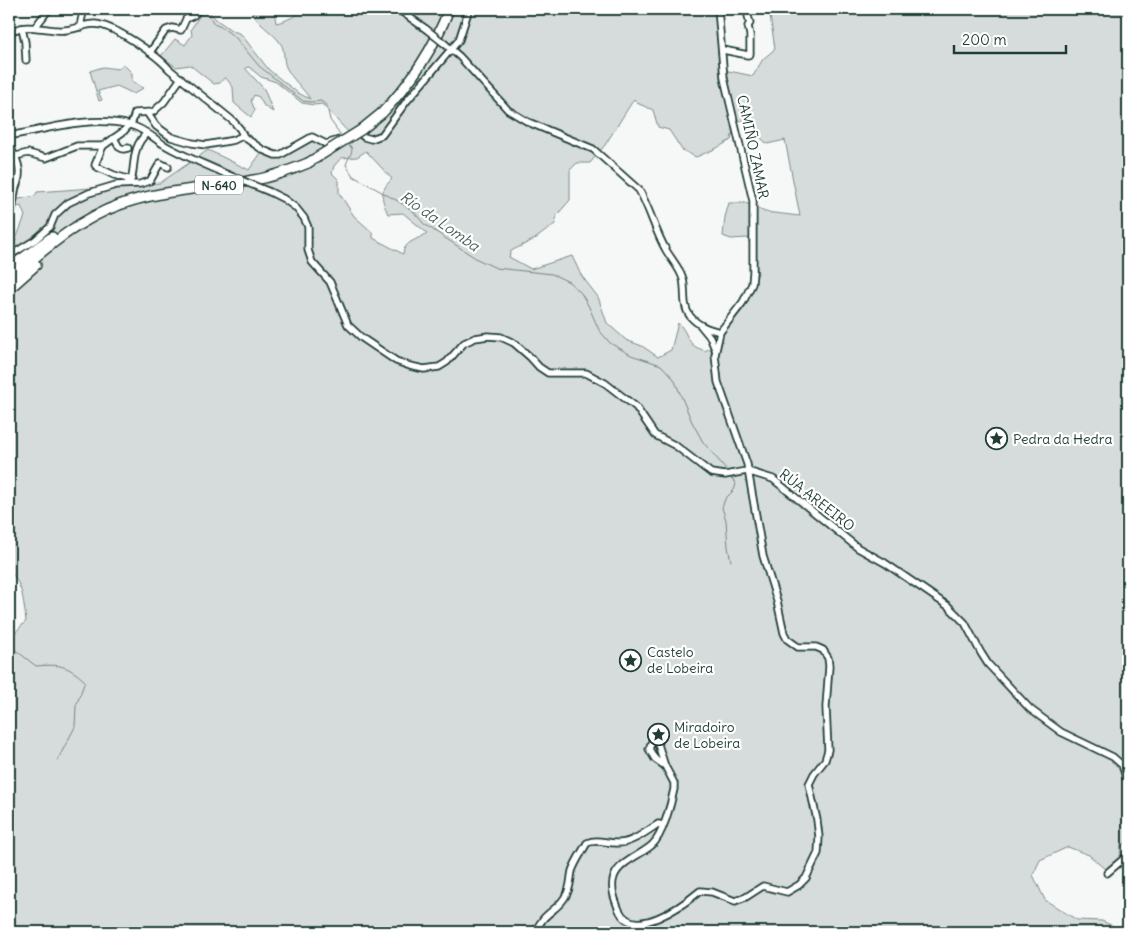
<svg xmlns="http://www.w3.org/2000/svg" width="1137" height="941" viewBox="0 0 1137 941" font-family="Delius,sans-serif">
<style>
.green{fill:#d6dcdb;stroke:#7a8c88;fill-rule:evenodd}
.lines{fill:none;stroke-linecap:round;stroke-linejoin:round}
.stream{stroke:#72857f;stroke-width:1}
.minor-casing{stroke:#1f3d34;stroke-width:9}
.highway-casing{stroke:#1f3d34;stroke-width:12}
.minor{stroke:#fff;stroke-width:5.5}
.highway{stroke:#fff;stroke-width:9}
.minor-bridge-casing{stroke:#1f3d34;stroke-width:9;stroke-linecap:butt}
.highway-bridge-casing{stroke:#1f3d34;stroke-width:12;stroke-linecap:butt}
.minor-bridge{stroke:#fff;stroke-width:5.5}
.highway-bridge{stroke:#fff;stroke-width:9}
.labels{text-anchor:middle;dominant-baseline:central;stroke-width:4.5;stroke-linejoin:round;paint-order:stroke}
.shield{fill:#fff;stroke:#627771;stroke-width:1}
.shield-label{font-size:12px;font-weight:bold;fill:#1f3d34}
.street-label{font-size:14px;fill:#1f3d34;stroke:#fff}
.poi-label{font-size:14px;fill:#1f3d34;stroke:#fff;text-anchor:start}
.water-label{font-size:15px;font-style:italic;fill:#49615a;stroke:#fff}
</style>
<rect width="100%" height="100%" fill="#f6f7f7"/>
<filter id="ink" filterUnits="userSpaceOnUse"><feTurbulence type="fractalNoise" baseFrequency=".02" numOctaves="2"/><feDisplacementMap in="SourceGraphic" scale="10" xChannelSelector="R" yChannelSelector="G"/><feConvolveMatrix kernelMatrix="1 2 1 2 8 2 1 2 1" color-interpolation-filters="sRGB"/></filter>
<g filter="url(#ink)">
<g class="green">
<path d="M198,9H206L217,20L231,30L241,34L269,70L298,93L310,99C303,88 292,79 286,67C283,60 285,50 281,44C272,30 256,25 251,9H274L276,23L284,21L297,15L296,9H720L724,70L753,76L763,59L775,49L769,9H1128V843L1121,844L1120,857L1107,871L1089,855L1068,847L1040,860L1033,875L1045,900L1077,920L1102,921L1126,932H9V674L10,673L13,655L11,637L26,621C24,605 23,582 9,571V251L13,247L25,216L21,206L13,208L9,213V198L14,200L35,196L37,192L160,183L208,150L249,170L263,150L275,155L306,139L333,143L349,133L322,104L314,105L302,103L276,82L261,77L249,67L245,68L264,89L273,112L264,106L259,97L254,95L251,101L255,110L251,117L234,103L233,87L225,77L220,83L214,84L190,65L176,67L161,56L175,39L185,45L192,35L191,29L202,12ZM634,99L639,104L653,110L658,127L669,130L682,150L696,157L715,149L731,140L735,123L742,120L758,125L757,134L767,144L785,140L800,216L765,212L746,203H729L725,217L723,236L731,239L748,238L758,273L745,307L715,345L705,351C701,349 696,348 693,345C686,338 686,330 678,323L671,350L658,357L642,346L626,340L607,323L598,297L581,275L572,256L531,269L509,257L511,251L535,239L555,224L557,215L570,200V170L577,163H590L605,145ZM366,151L392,179C379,192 381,198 388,214L403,213L427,233C418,240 404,241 403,254L373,238V233L354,216L339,193V180L332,173L334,166L341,158L357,157Z"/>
<polygon points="123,64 132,73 132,81 143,88 134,94 117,86 98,91 102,100 99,101 90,71 103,67 118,69"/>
</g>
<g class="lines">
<g class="stream">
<polyline points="201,9 209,15 214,24 221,27 235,37 259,66 303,101 311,102 321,101 327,106 330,120 343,138"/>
<path d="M347,143L352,148C352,154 348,158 346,165L353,176L396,200L413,211L424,224L477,259L496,268L552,274L569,282L581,293L588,305L599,330L610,343L631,355L661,365L674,379L692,422L703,442L726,469"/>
<polyline points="731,561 728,547 726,520 722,508 725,499 734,490 736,484 732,478"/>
<path d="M9,645L36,666C60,664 67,665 85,681L76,706L75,727L57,761"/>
</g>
<defs>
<g id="minor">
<polyline points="398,9 426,29"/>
<polyline points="36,26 49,9"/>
<polyline points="82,27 81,21 84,9"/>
<polyline points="22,28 25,42 26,60"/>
<path d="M9,32C29,23 37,29 57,30C72,32 82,24 95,24C114,25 157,55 169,69L233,121L240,129L244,137L263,150L275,155H280L312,137L326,144L339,140"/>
<path d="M445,44L460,57L508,110L528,122L593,149L639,190C650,209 655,231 666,250C671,259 680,268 683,279C686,291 682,306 690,316C698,326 709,329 720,332"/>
<polyline points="723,50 748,55 750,54 750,35 748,26 750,23 748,16 750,9"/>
<polyline points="150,52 166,30 172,28 181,30 186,19 194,15 198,10"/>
<polyline points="148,114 156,126 171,137 192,143 206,145 234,140 242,136"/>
<polyline points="131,125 135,113 153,112 164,102 181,78"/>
<polyline points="357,131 364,137 371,139 382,135 406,102 459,40 469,9"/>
<path d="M9,136C48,129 90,115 130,125C143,128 152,137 163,144C183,156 205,164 226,174"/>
<polyline points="114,138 119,147 123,149 128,148"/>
<path d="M9,146C16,156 22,168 18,181C17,185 15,188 15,192C13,201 14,208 9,216"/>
<polyline points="16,156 28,153 46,158 77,146 103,146"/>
<path d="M129,181L131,180L132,177C135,159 133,146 147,133"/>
<polyline points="128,183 128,179 114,175 97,167 95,165 103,146 124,131 129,125"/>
<polyline points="270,192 284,199 296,208 304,218 308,227 308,250 312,262 330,282 348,325 362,338 396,361 410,366 424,369 439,367 447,362 464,343 475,338 488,336 501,337 514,343 530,357 539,367 548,373 586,373 605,383 636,407 655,435 676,446 711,473 725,475 747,471 773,479 858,548 885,563 948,606 965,623 981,653 988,664 1030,709 1061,732 1113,757 1122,765 1128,783"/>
<polyline points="9,256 35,240 50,227 55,215 68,203 89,193 116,185 140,184 150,181 160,163 168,167"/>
<polyline points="701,326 710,337 715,349"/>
<path d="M665,766L655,759L649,749L652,741H657L665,766L674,783V789C671,804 663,835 652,845C641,855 619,862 614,877C610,888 615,900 619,910C633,941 682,906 700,891L712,892L735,901L746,897L763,886L787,892L799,885L806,878L818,853L819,837L817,820L809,784L814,774L825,760L828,750L826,707L829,666L828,658L823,650L816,647H798L787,639L784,633L777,601L763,556L747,464L718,382L715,355L720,332L743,302L752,284L753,272V201L724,78L718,9"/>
<polyline points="1107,873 1128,855"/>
<path d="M536,932C542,913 556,912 565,897C571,889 570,880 572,871C575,862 582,852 587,843C598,838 607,844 619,843C632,843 647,831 658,824L663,825"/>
</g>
<g id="highway">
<path d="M382,113C411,83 434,48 449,9"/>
<polyline points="9,268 52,237"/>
<path d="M9,279C43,251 77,220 119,205C162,189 209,189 254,180C273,177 291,170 308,163"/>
<polyline points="9,289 36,265"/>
</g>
</defs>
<use href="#minor" class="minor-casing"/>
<use href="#highway" class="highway-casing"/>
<use href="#minor" class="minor"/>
<use href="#highway" class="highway"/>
<defs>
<g id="minor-bridge">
<polyline points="426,29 445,44"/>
<polyline points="226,174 270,192"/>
</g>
<polyline id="highway-bridge" points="308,163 361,130 382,113"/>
</defs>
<use href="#minor-bridge" class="minor-bridge-casing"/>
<use href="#highway-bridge" class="highway-bridge-casing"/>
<use href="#minor-bridge" class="minor-bridge"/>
<use href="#highway-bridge" class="highway-bridge"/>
</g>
</g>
<defs>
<symbol id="sight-ring" viewBox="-11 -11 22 22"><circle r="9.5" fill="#fff" stroke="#1f3d34" stroke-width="1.5"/><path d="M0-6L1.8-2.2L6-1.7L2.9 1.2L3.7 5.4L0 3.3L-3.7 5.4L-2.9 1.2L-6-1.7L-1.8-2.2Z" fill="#1f3d34"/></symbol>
</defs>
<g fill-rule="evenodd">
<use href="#sight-ring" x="984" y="426" width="25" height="25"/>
<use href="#sight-ring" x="618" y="648" width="25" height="25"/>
<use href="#sight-ring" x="646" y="722" width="25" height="25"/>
</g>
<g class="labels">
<rect class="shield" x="195" y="175.5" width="48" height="19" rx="4"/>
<g class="shield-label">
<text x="219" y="185">N-640</text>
</g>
<g class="street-label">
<text transform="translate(753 147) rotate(78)">CAMIÑO ZAMAR</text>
<text transform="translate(817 500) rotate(38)">RÚA AREEIRO</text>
</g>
<g class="poi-label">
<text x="1013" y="439">Pedra da Hedra</text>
<text x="647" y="652">Castelo<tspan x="647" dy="16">de Lobeira</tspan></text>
<text x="674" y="727">Miradoiro<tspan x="674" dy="16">de Lobeira</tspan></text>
</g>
<g class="water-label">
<text transform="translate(440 221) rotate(35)">Río da Lomba</text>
</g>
</g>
<rect width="1137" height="941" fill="none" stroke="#fff" stroke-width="30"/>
<rect x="15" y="15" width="1107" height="911" fill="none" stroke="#1f3d34" stroke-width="2" filter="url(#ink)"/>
<path d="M954 45v8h112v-8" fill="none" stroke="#1f3d34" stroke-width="2.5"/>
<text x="962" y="45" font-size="15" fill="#1f3d34" stroke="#ffffff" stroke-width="4" paint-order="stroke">200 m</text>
</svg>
